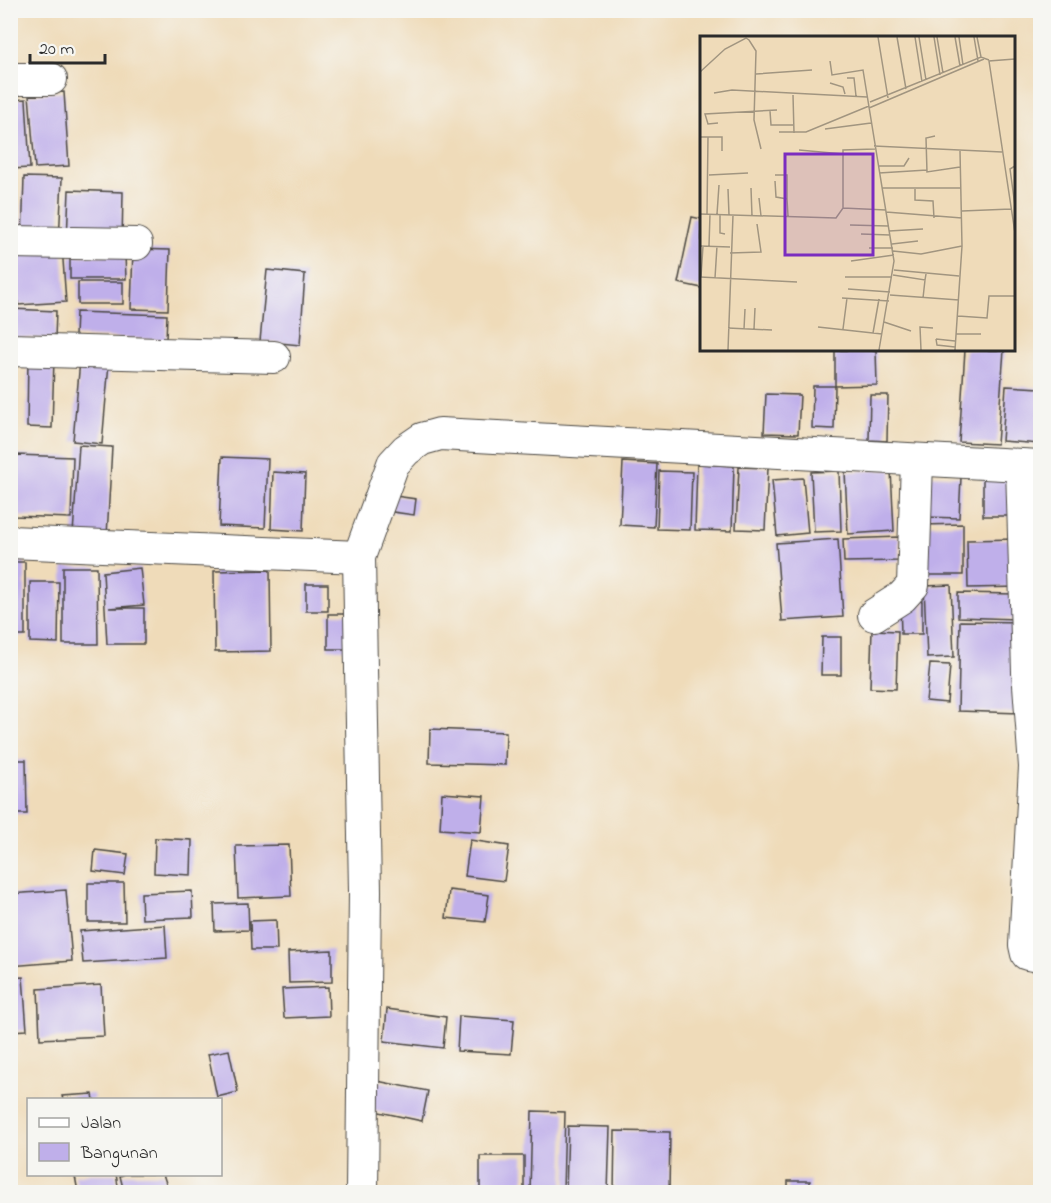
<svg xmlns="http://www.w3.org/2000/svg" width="1051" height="1203" viewBox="0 0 1051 1203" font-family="'Indie Flower',sans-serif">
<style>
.building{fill:#bfafea}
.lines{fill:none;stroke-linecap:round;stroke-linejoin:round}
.minor-casing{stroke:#484540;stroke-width:34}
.minor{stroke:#fff;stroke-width:32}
.inset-road{fill:none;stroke:#a19580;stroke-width:1.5}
.view{fill:#7b2cbf;fill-opacity:0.15;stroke:#7b2cbf;stroke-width:3}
.inset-edge{fill:none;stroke:#2b2b2b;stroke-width:3}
</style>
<rect width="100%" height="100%" fill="#f6f6f2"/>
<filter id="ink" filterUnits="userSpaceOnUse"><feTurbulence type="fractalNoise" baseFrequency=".0167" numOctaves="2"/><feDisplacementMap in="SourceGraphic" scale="12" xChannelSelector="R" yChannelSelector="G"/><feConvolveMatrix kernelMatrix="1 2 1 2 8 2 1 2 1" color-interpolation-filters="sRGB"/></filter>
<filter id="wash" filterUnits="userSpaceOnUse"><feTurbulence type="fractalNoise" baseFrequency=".008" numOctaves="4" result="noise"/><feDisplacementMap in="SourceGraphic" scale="24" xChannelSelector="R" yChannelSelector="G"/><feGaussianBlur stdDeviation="1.35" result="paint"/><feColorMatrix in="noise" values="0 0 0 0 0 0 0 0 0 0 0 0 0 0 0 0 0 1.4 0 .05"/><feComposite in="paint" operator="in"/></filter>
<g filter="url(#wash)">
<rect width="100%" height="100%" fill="#efdbb9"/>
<g id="blocks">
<g class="building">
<polygon points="801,10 842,10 842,13 802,15"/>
<polygon points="64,92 69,166 35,168 29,95"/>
<polygon points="26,99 30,168 10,169 10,100"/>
<polygon points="24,177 62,178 59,242 22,241"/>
<rect x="10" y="181" width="3" height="44"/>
<polygon points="69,190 123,192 122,242 67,241"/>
<polygon points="692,217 702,219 702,288 678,283"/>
<polygon points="62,246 66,302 18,305 14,249"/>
<polygon points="133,249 170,250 168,310 131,309"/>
<polygon points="125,255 126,279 70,279 70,256"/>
<polygon points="267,270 305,274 300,345 260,341"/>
<rect x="78" y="282" width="45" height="22"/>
<polygon points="11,309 56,311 55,339 10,337"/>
<polygon points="76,312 167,315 166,340 75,336"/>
<polygon points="835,350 876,350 877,385 835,386"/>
<polygon points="965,350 1004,350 997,444 959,442"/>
<polygon points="28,357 54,358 52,428 27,427"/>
<polygon points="80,360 109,363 102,444 73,441"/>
<polygon points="813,386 835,386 834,429 812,428"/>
<polygon points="1006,386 1040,388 1040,444 1002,441"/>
<polygon points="766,394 800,395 798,434 764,433"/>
<polygon points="870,395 888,395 887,441 869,440"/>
<polygon points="79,445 112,447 107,536 73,534"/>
<polygon points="16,455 73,457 71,518 14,516"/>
<polygon points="222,457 268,459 265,528 219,526"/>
<polygon points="623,462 657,464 654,527 620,525"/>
<polygon points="697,464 734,466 732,531 695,530"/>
<polygon points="739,467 768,468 765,530 736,529"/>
<polygon points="891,470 894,531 848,534 845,472"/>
<polygon points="659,471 692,472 690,530 657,529"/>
<polygon points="839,471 841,531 814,532 811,472"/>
<polygon points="273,472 305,474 303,531 271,529"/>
<polygon points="927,475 961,477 959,518 925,517"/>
<polygon points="803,478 808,533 777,536 772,480"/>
<rect x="983" y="479" width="30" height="37"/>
<polygon points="395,496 416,499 414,515 393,512"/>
<polygon points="963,524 963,575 924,575 923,525"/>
<polygon points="899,537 899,561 844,562 843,539"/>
<polygon points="838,539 843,617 782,621 776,543"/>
<polygon points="1019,539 1020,587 968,588 967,540"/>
<rect x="10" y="562" width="15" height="74"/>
<polygon points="63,567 97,567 98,644 63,644"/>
<polygon points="140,568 144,605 109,608 144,608 144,644 107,644 103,572"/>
<polygon points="270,570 271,651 215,652 214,571"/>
<polygon points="30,582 59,582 58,643 30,642"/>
<rect x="306" y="584" width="22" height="27"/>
<polygon points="951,585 954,657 927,658 924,586"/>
<polygon points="958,593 1016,594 1015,619 958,617"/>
<polygon points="900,601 922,601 922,634 901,634"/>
<rect x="328" y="614" width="27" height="35"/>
<polygon points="960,621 1022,622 1020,713 958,711"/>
<polygon points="872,630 898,631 896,689 870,688"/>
<polygon points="822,637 841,637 841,675 821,675"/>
<polygon points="930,664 950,665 947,703 926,701"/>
<polygon points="430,729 506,732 505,765 429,763"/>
<polygon points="10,760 26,760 27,814 10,814"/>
<polygon points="442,793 484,796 481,832 440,829"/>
<polygon points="155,838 192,840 191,875 154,873"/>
<polygon points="470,840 509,846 504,881 465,876"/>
<polygon points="289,845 291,896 238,898 236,846"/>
<polygon points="95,850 128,854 125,875 93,871"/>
<polygon points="88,883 124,883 125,922 88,922"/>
<polygon points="66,890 72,961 10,966 10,894"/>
<polygon points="449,890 489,895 485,922 446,918"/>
<polygon points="192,891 193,917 142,919 141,893"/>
<polygon points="248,903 249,930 215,931 214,904"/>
<polygon points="276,920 277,950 251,950 250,921"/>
<polygon points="165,925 167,958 83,963 80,931"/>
<polygon points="332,950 332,982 289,983 288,952"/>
<polygon points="23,977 27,1030 10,1031 10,978"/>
<polygon points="101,985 104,1036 40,1039 38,989"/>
<polygon points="328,987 329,1016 284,1018 282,989"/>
<polygon points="387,1009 446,1017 443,1048 384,1041"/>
<polygon points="459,1016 514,1020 511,1054 457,1051"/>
<polygon points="229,1050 238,1092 217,1097 208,1054"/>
<polygon points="377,1081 428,1091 422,1121 370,1110"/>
<polygon points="93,1094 94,1100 63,1100 62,1096"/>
<polygon points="532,1111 565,1112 563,1192 530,1192"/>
<polygon points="568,1126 610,1127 608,1192 566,1192"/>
<polygon points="615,1131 670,1132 669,1192 614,1192"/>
<rect x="480" y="1156" width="44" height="36"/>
<polygon points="87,1174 116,1174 119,1192 78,1192 75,1176"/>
<polygon points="125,1174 163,1174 169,1192 124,1192 120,1176"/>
<rect x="788" y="1181" width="22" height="11"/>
</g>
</g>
</g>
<g filter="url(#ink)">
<use href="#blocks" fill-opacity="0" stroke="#484540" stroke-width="1.5"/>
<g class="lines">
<defs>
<g id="minor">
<polyline points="10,79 51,79"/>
<polyline points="10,242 136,244"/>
<polyline points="10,350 274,357"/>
<polyline points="1022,467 1028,671 1040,672"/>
<polyline points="10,542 359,557 393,464 406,450 422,439 440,434 1040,466"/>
<polyline points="359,557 365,891 362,1192"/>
<polyline points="874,615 902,597 913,585 917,461"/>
<polyline points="1028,671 1035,767 1025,945 1027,954 1040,956"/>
</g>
</defs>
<use href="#minor" class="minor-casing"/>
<use href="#minor" class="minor"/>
</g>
</g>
<g transform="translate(700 36)">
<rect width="315" height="315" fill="#efdbb9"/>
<path class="inset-road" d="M178,1L188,62M197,1L206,53M215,1L222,46M219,1L226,44M234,1L240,39M237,1L243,37M255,1L260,30M259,1L263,29M274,1L278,25M277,1L281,21M315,23L289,25L315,197M130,25L132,39L163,34L194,225L179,314M0,36L25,13L46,2L49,4L56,15L54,84L61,113M56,38L112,34M147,42H154L156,60M130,47L143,51L145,58M14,57L32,54L167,61M93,59L94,97M170,66L281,21L289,24M169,72L284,23M70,75L71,89H93M18,87L8,88L5,78L77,74M125,93L171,87M79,96H106L169,70M235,100L226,102L227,136L260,131M0,101H22V115M174,110L302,116M99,114L143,118M178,130H204L209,122M315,130L310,133L315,170M179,137L227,134M9,139L48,137M75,139H87V163M75,145L76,161L87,163L88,180M51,152L52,180M182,152H261M28,153L29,179M215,153V164L233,165L234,182M59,162L61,180M143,172V114L175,113M262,175L311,173M186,176L262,182M0,178L136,182L143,172L186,174M7,178L8,101M17,178L19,149M20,179V197L25,198M150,189L188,190M189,195L223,193M161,198L190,199M192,208L218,205M0,210L30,211M9,210L10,178M169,212H193M193,215L221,218L262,210M30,217L61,216L57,188M151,225L194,219M194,234L259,240M193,239L225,244L226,238M0,241L97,246M1,241L3,210M145,241H192M15,242L17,210M148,253L190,256M190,259L259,264M142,262L189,265M223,262L225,244M258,280L287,282L289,260H315M184,286L211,295M118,291L182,298M28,292L72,294M44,293L45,273M54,293L55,272M143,293L147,262M173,297L179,263M256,298H281M236,303L237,309L255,311M236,303L255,305M28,314L33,179M221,314L220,291L233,292M255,314L262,210L260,115"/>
<path class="view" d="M85,118H173V219H85Z"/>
<rect width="315" height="315" class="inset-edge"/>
</g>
<rect width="1051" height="1203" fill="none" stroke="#f6f6f2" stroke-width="36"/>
<rect x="27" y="1098" width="195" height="78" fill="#f6f6f2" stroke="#a5a5a2" stroke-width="1.5"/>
<rect x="39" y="1118" width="30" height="9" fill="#ffffff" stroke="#a5a5a2" stroke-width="1.5"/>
<text x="81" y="1128" font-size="18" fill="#2b2b2b">Jalan</text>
<rect x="39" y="1143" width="30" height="18" fill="#bfafea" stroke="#a5a5a2" stroke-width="1.5"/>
<text x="81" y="1158" font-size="18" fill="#2b2b2b">Bangunan</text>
<path d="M30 54v9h75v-9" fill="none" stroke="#2b2b2b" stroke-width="3"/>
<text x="39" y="54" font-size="18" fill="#2b2b2b" stroke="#f6f6f2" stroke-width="4.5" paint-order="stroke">20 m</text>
</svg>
